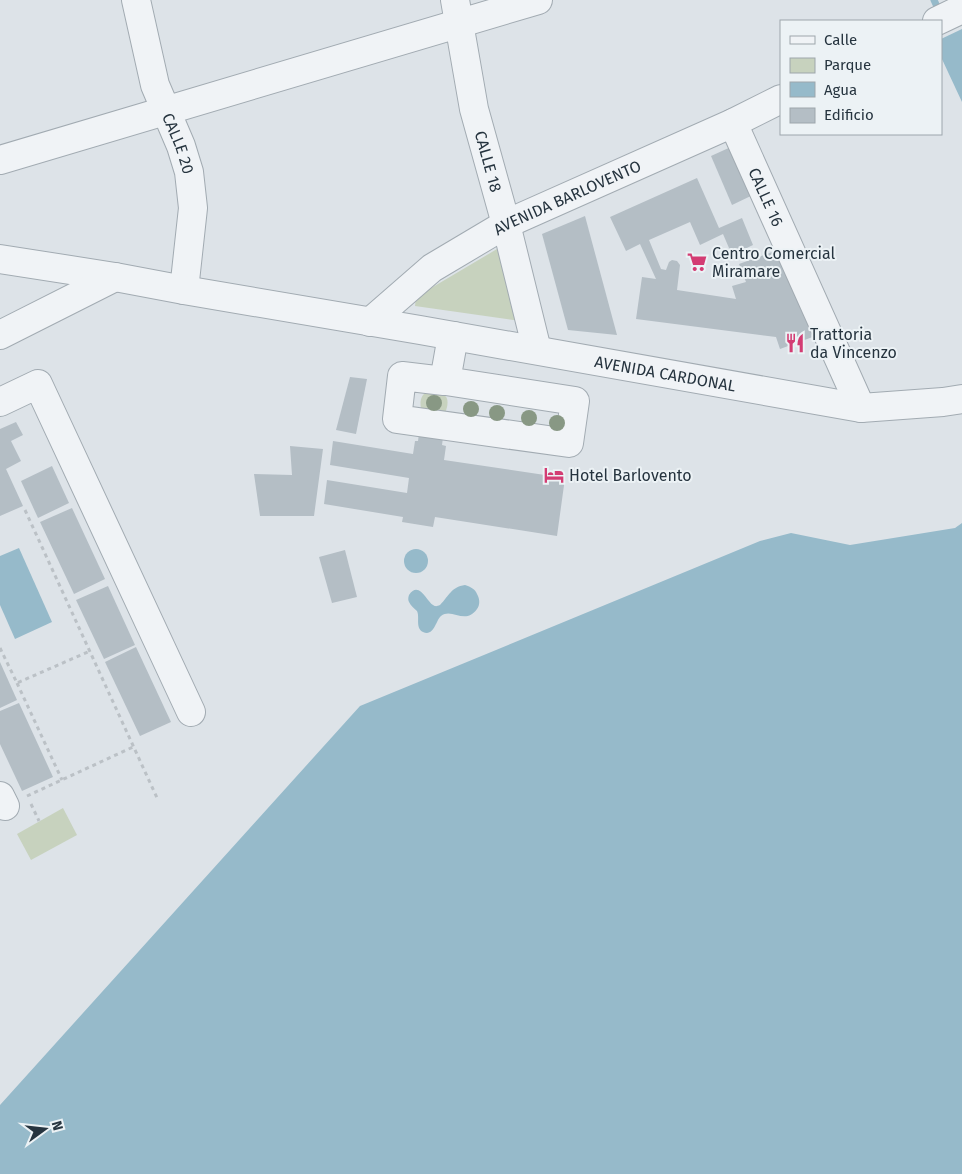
<svg xmlns="http://www.w3.org/2000/svg" width="962" height="1174" viewBox="0 0 962 1174" font-family="'Fira Sans',sans-serif">
<style>
.green{fill:#c7d2be}
.water{fill:#96baca}
.lines{fill:none;stroke-linecap:round;stroke-linejoin:round}
.stream{stroke:#96baca;stroke-width:7}
.building{fill:#b4bec5}
.minor-casing{stroke:#a2abb2;stroke-width:30}
.path{stroke:#bbc1c6;stroke-width:3;stroke-dasharray:4 4;stroke-linecap:butt}
.minor{stroke:#f0f3f6;stroke-width:28}
.tree{fill:#889884}
.labels{text-anchor:middle;dominant-baseline:central;stroke-width:4;stroke-linejoin:round;paint-order:stroke}
.street-label{font-size:16px;fill:#26343f;stroke:#ecf2f5}
.poi-label{font-size:16px;fill:#26343f;stroke:#ecf2f5;text-anchor:start}
</style>
<rect width="100%" height="100%" fill="#dde3e8"/>
<g class="green">
<polygon points="497,249 521,321 415,306 416,297"/>
<path d="M429,390C444,392 452,396 445,413L422,412C419,402 420,395 429,390Z"/>
<polygon points="63,808 77,835 31,860 17,834"/>
</g>
<g class="water">
<polygon points="962,29 962,102 941,57 941,39"/>
<polygon points="962,523 962,1174 0,1174 0,1105 360,706 760,541 791,533 850,545 955,528"/>
<polygon points="19,548 52,622 15,639 0,605 0,556"/>
<circle cx="416" cy="561" r="12"/>
<path d="M465,585C471,587 475,589 477,594C480,599 480,605 477,609C465,626 452,607 441,616C436,620 434,637 423,632C415,628 420,617 417,611C414,608 411,606 409,602C408,600 408,598 409,595C419,580 427,602 433,605C436,607 437,606 440,605C449,596 451,587 465,585Z"/>
</g>
<g class="lines">
<polyline class="stream" points="934,0 940,13"/>
</g>
<g class="building">
<polygon points="733,146 755,194 732,205 711,156"/>
<polygon points="697,178 719,228 742,218 753,245 732,255 723,234 700,245 690,222 649,240 661,269 666,270 669,262 672,260 677,261 680,265 677,290 736,299 732,286 746,282 739,264 783,248 818,335 780,349 776,337 636,319 642,277 656,279 640,244 626,251 610,217"/>
<polygon points="585,216 617,335 568,330 542,234"/>
<polygon points="350,377 367,379 356,434 336,430"/>
<polygon points="16,422 23,435 11,441 21,461 6,469 23,506 0,516 0,429"/>
<polygon points="420,426 444,430 442,445 446,446 444,460 565,478 557,536 435,517 433,527 402,522 403,517 324,504 327,480 407,493 409,478 330,465 333,441 413,454 415,441 418,441"/>
<polygon points="290,446 323,449 314,516 260,516 254,474 292,475"/>
<polygon points="52,466 69,503 38,518 21,481"/>
<polygon points="72,508 105,579 74,594 40,522"/>
<polygon points="345,550 357,597 332,603 319,557"/>
<polygon points="108,586 135,645 104,659 76,600"/>
<polygon points="136,647 171,722 140,736 105,662"/>
<polygon points="0,662 17,700 0,708"/>
<polygon points="19,703 53,777 22,791 0,744 0,711"/>
</g>
<g class="lines">
<defs>
<g id="minor">
<path id="s1" d="M136,0L155,85L181,146L189,172L193,208L184,290"/>
<path id="s2" d="M455,0L474,109L506,224L537,350"/>
<polyline points="937,21 962,9"/>
<path id="s3" d="M733,123L861,408"/>
<polyline points="0,160 538,0"/>
<path id="s4" d="M0,259L115,277L184,290L420,330L861,408L943,402L962,399"/>
<path id="s5" d="M370,322L432,268L506,224L733,123L781,99"/>
<polyline points="0,335 115,277"/>
<polyline points="452,336 444,381 402,376 397,419 569,443 575,401 446,381 454,336"/>
<polyline points="0,402 38,384 191,712"/>
<polyline points="0,796 5,806"/>
</g>
</defs>
<use href="#minor" class="minor-casing"/>
<g class="path">
<polyline points="25,510 158,800"/>
<polyline points="0,648 17,683 90,651"/>
<polyline points="17,683 62,780"/>
<polyline points="27,796 133,747"/>
<polyline points="31,804 39,821"/>
</g>
<use href="#minor" class="minor"/>
</g>
<g class="tree">
<circle cx="434" cy="403" r="8"/>
<circle cx="471" cy="409" r="8"/>
<circle cx="497" cy="413" r="8"/>
<circle cx="529" cy="418" r="8"/>
<circle cx="557" cy="423" r="8"/>
</g>
<defs>
<symbol id="supermarket-bare" viewBox="-9 -9 18 18"><path d="M-6-5.5h2.5l.6 2H6L4.5 2H-2.5L-4.4-4H-6ZM-1.5 3.2a1.3 1.3 0 1 0 .1 0ZM3 3.2a1.3 1.3 0 1 0 .1 0Z" fill="#d33c73" stroke="#ecf2f5" stroke-width="2.5" paint-order="stroke"/></symbol>
<symbol id="restaurant-bare" viewBox="-9 -9 18 18"><path d="M-5-6h1v4h1v-4h1v4h1v-4h1v5L-1.5 .5V6h-2V.5L-5-1ZM5-6V6H3V1.5H1.5Q1.5-4 5-6Z" fill="#d33c73" stroke="#ecf2f5" stroke-width="2.5" paint-order="stroke"/></symbol>
<symbol id="hotel-bare" viewBox="-9 -9 18 18"><path d="M-6-4.5h1.5V1H6V5H4.5V3h-9V5H-6ZM-4 0a1.8 1.8 0 1 1 3.6 0ZM.5 0V-2.5h3Q6-2.5 6 0Z" fill="#d33c73" stroke="#ecf2f5" stroke-width="2.5" paint-order="stroke"/></symbol>
</defs>
<g fill-rule="evenodd">
<use href="#supermarket-bare" x="683" y="248" width="28" height="28"/>
<use href="#restaurant-bare" x="781" y="329" width="28" height="28"/>
<use href="#hotel-bare" x="540" y="461" width="28" height="28"/>
</g>
<g class="labels">
<g class="street-label">
<text stroke="none"><textPath href="#s1" startOffset="150">CALLE 20</textPath></text>
<text stroke="none"><textPath href="#s2" startOffset="165">CALLE 18</textPath></text>
<text stroke="none"><textPath href="#s3" startOffset="81">CALLE 16</textPath></text>
<text stroke="none"><textPath href="#s5" startOffset="235">AVENIDA BARLOVENTO</textPath></text>
<text stroke="none"><textPath href="#s4" startOffset="675">AVENIDA CARDONAL</textPath></text>
</g>
<g class="poi-label">
<text x="712" y="253">Centro Comercial<tspan x="712" dy="18">Miramare</tspan></text>
<text x="810" y="334">Trattoria<tspan x="810" dy="18">da Vincenzo</tspan></text>
<text x="569" y="475">Hotel Barlovento</text>
</g>
</g>
<rect x="780" y="20" width="162" height="115" fill="#ecf2f5" stroke="#9da6ac"/>
<rect x="790" y="36" width="25" height="8" fill="#f0f3f6" stroke="#9da6ac"/>
<text x="824" y="45" font-size="15" fill="#26343f">Calle</text>
<rect x="790" y="58" width="25" height="15" fill="#c7d2be" stroke="#9da6ac"/>
<text x="824" y="70" font-size="15" fill="#26343f">Parque</text>
<rect x="790" y="82" width="25" height="15" fill="#96baca" stroke="#9da6ac"/>
<text x="824" y="95" font-size="15" fill="#26343f">Agua</text>
<rect x="790" y="108" width="25" height="15" fill="#b4bec5" stroke="#9da6ac"/>
<text x="824" y="120" font-size="15" fill="#26343f">Edificio</text>
<g transform="translate(45 1129) rotate(75)" stroke="#ecf2f5" stroke-width="4" paint-order="stroke">
<path d="M0-4L9 19L0 12L-9 19Z" fill="#26343f"/>
<text y="-8" font-size="14" font-weight="bold" text-anchor="middle" fill="#26343f">N</text>
</g>
</svg>
